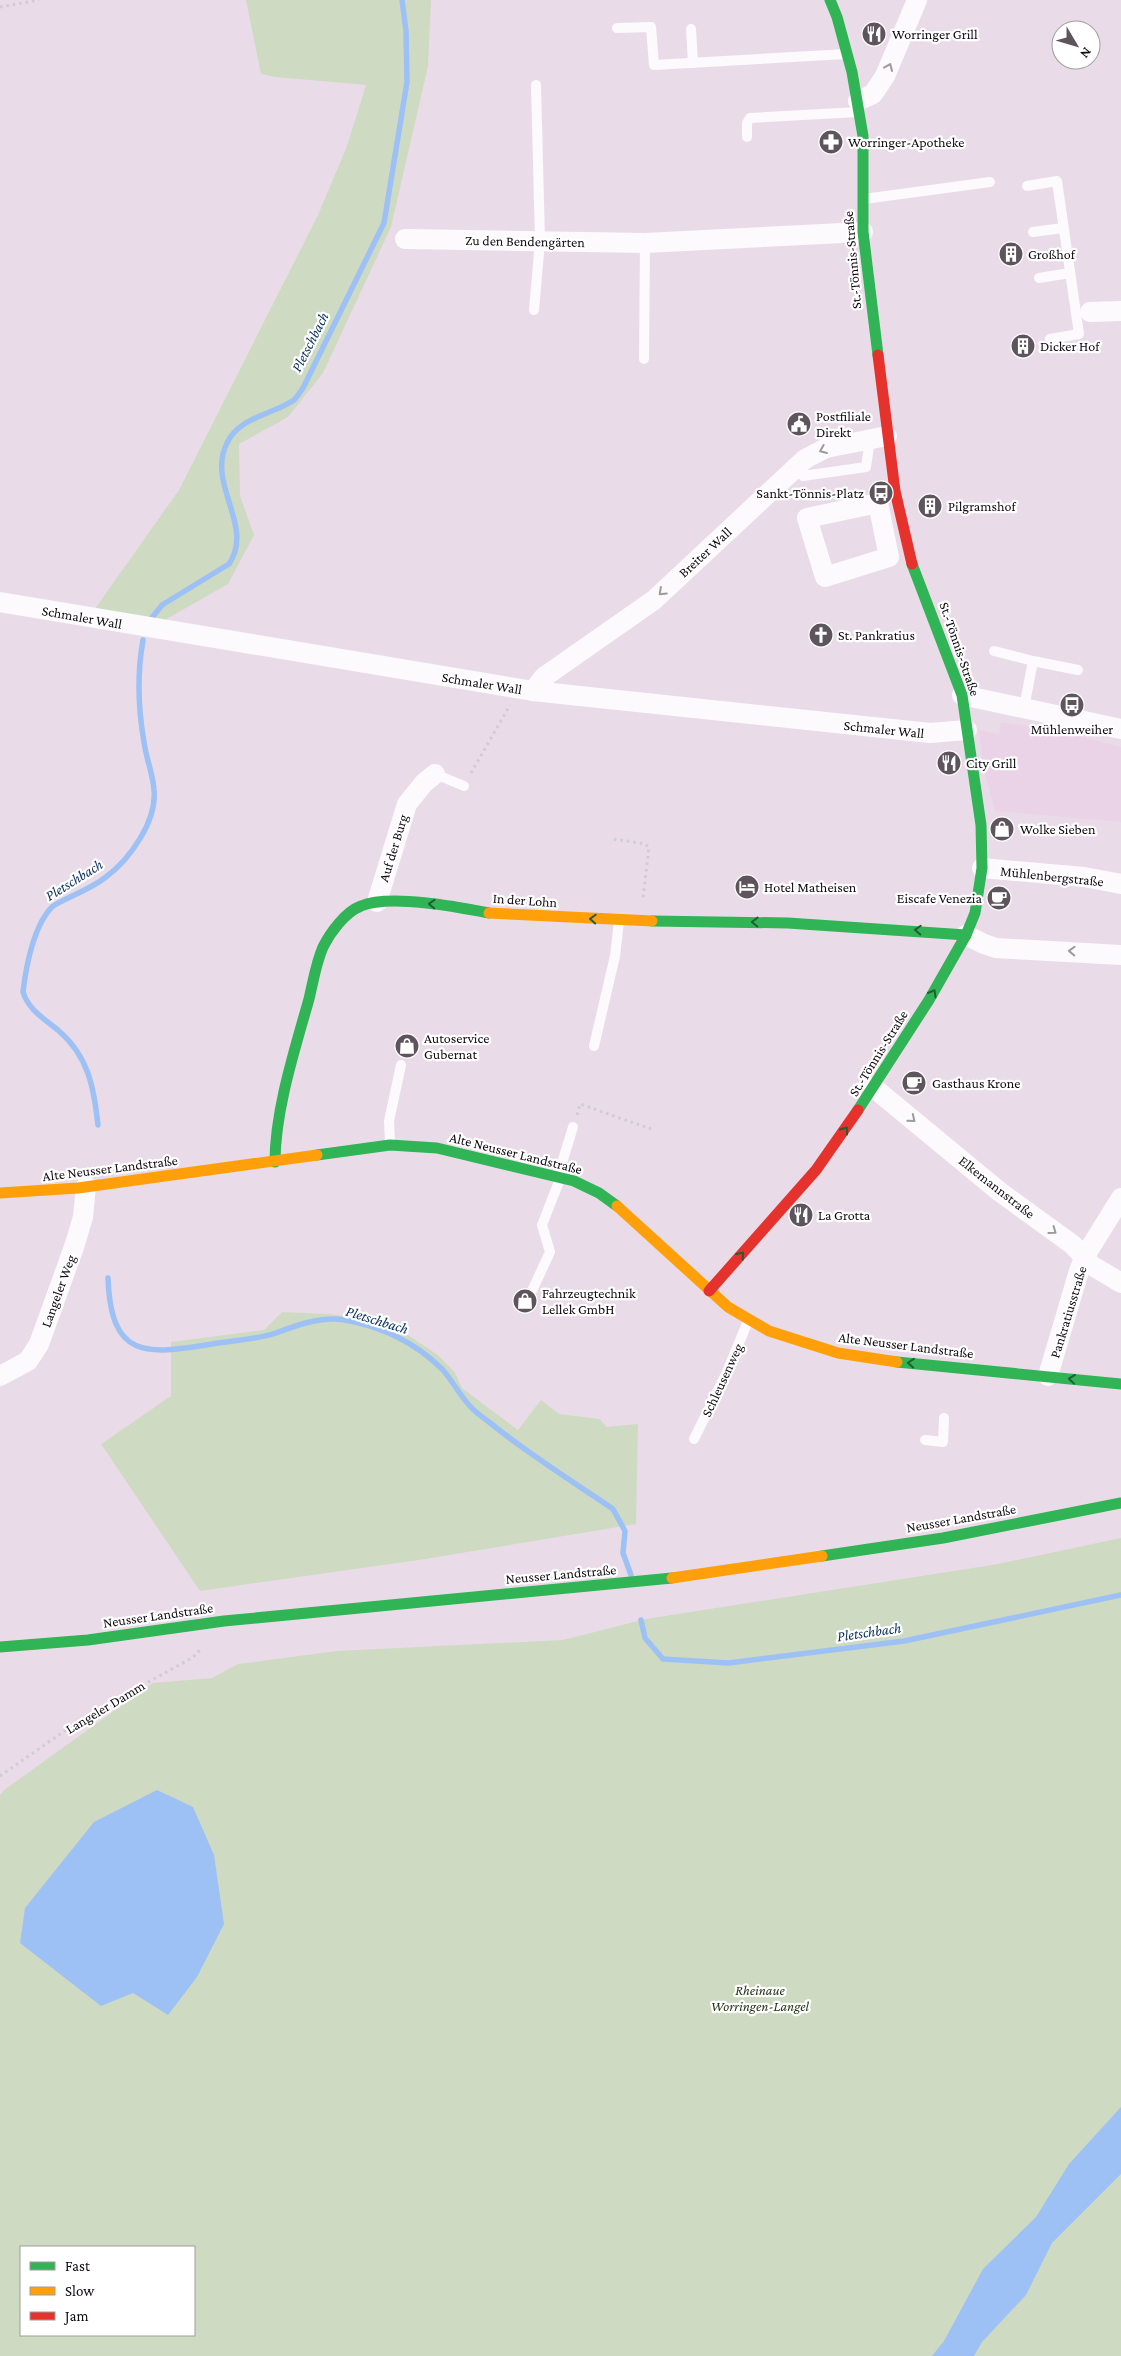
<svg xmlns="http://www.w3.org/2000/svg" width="1121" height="2356" viewBox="0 0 1121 2356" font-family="'Crimson Pro',serif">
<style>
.built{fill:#ead3e7}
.green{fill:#cfdac3;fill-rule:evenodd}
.water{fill:#9ec1f5}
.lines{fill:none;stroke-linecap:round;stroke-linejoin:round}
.stream{stroke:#9ec1f5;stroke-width:5.5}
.path{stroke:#d0cccf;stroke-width:3;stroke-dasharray:2.5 4;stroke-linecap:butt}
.lane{stroke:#fcfafc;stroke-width:10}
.street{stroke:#fcfafc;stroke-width:20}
.fast{stroke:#30b455;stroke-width:11}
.slow{stroke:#ff9f0a;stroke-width:11}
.jam{stroke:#e5322d;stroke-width:11}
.oneway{stroke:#9e9a9e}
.oneway2{stroke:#205f33}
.labels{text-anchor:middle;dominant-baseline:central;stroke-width:4.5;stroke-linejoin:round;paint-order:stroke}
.poi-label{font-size:14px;fill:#110a11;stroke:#fff;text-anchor:start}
.street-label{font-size:14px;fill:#110a11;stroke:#fff}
.park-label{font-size:14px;font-style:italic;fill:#1f3010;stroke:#fff}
.water-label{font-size:15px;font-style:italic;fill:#0f3560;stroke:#fff}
</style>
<rect width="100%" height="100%" fill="#e9dce8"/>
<polygon class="built" points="1001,722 1061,731 1121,747 1121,822 995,811 983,766 979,730 999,734"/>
<g class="green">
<polygon points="246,0 431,0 428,66 391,227 323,373 288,417 239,444 240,496 254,535 228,584 163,621 92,613 179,490 318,215 347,146 366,85 275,77 261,74"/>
<polygon points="282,1312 329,1314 388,1322 438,1355 455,1373 462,1388 518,1430 541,1400 559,1414 600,1419 606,1427 638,1424 636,1524 419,1560 200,1591 101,1444 171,1396 171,1342 264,1330"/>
<path d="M1121,1538V2356H0V1795L4,1790L153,1683L212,1678L238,1664L337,1651L563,1640L646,1619L998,1564ZM21,2247H194V2335H21Z"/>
</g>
<g class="water">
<polygon points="157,1790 193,1807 214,1855 224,1924 197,1977 168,2015 133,1993 101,2006 20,1943 25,1908 94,1822"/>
<polygon points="1121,2107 1121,2174 1052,2243 1026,2295 982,2342 974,2356 932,2356 944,2341 983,2269 1036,2217 1069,2164"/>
</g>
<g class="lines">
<g class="stream">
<path d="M150,620L162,605L229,564C255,526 206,484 227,443C239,417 272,415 294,400C297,397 300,392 303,388L384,223L407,82L406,31L402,0"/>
<path d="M98,1125C94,1089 89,1057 59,1031C45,1019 29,1011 23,992C26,966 34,924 53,906C70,896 91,889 106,877C130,859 157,821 154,790C153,774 146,758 144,742C138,708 137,674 143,640"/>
<path d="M108,1278C111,1359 145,1355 212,1344C233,1340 256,1340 276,1333C297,1325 322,1316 345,1320C381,1326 416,1343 442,1369C452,1380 459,1394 469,1405C475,1412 482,1417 489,1422C528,1454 572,1481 613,1509L625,1531L623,1553L631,1575"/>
<polyline points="641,1620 645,1638 663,1659 729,1663 904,1641 1121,1595"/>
</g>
<g class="path">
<polyline points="0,7 39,0"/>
<polyline points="471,773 510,705"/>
<polyline points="614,839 645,844 649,847 643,898"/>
<polyline points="577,1115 580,1104 651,1129"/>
<polyline points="0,1776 86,1716 192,1658 202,1648"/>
</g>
<g class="lane">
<polyline points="617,28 651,27 654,65 846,54"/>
<polyline points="691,29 693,63"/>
<polyline points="747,137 747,123 750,118 858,112"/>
<polyline points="1027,186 1057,181 1079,334 1050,339"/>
<polyline points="864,199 990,182"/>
<polyline points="1033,232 1063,228"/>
<polyline points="1039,278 1070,273"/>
<polyline points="534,310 540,241 536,85"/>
<polyline points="644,359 645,243"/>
<polyline points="796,467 803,476 866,467 870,439"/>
<polyline points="994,651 1033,661"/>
<polyline points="1024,708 1033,661 1078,670"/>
<polyline points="435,774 464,786"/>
<polyline points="594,1046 615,956 619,921"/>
<polyline points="390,1144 389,1121 401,1065"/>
<polyline points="558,1176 573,1127"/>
<polyline points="531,1293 550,1252 542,1225 560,1179"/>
<polyline points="694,1439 727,1372 748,1321"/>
<polyline points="925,1440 943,1442 944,1418"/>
</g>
<g class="street">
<polyline points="858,101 873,94 885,76 917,0"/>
<polyline points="405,239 645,243 863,232"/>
<polyline points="1090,312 1121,311"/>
<polygon points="878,503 889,557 825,577 807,518"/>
<polyline points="0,602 533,691 930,733 967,730"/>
<polyline points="533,691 544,677 654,600 805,459 826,448 887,436"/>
<polyline points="962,695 1121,729"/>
<polyline points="982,868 1084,877 1121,884"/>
<polyline points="377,902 407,804 424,783 435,774"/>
<polyline points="966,935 984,944 996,948 1121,955"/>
<polyline points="874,1088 1000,1192 1073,1245 1091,1265 1121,1283"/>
<polyline points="0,1376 28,1361 39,1344 74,1247 83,1217 86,1186"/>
<polyline points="1048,1376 1079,1271 1085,1256 1121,1198"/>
</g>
<g class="fast">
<polyline points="830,0 837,17 852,72 863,136 863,232 878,355"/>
<polyline points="652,921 788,923 966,935"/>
<polyline points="858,1110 929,1000 966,935 975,913 982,868 981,825 962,695 912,564"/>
<polyline points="317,1155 390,1145 437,1148 574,1181 599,1193 617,1206"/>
<path d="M275,1162C275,1110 295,1049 309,999C313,982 316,963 323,947C330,933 345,912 361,906C390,894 458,907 489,913"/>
<polyline points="897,1362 1121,1384"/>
<polyline points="822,1556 943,1538 1121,1503"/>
<polyline points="0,1647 88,1640 224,1621 672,1578"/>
</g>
<g class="slow">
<polyline points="489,913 652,921"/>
<polyline points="0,1193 78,1188 317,1155"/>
<polyline points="617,1206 728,1307 769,1331 838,1353 897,1362"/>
<polyline points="672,1578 822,1556"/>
</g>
<g class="jam">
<polyline points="878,355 895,491 912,564"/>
<polyline points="709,1291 816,1170 858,1110"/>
</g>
</g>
<defs><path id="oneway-chevron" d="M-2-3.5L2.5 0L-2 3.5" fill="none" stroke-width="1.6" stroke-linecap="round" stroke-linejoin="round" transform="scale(1.25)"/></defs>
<g class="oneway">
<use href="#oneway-chevron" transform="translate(889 67) rotate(-67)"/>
<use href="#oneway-chevron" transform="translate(823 450) rotate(157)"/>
<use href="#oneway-chevron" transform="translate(662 592) rotate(137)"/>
<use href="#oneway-chevron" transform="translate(1072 951) rotate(-178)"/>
<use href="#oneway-chevron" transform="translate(912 1119) rotate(39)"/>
<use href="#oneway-chevron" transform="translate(1053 1231) rotate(36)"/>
</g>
<g class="oneway2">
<use href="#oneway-chevron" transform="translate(432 904) rotate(-178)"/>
<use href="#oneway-chevron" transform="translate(593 919) rotate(-177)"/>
<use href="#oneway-chevron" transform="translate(755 922) rotate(-179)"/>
<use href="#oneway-chevron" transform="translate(918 930) rotate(-177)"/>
<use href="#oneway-chevron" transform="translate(933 993) rotate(-60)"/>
<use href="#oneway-chevron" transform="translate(845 1130) rotate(-54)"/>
<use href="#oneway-chevron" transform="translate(741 1255) rotate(-49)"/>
<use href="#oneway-chevron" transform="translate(911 1363) rotate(-175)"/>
<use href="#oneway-chevron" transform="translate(1072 1379) rotate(-174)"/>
</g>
<defs>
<symbol id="restaurant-disc" viewBox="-11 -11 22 22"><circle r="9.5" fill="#5d545c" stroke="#fff"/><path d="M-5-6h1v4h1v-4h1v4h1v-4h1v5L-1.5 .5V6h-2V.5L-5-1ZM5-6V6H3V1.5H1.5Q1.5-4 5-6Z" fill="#fff"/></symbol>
<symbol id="pharmacy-disc" viewBox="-11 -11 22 22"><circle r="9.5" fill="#5d545c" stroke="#fff"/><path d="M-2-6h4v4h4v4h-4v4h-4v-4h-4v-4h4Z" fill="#fff"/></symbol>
<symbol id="building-disc" viewBox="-11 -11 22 22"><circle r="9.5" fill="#5d545c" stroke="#fff"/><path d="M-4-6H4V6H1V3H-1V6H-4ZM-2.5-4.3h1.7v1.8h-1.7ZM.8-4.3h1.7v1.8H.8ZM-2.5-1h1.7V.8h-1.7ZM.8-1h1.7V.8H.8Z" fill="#fff"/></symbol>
<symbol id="civic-disc" viewBox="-11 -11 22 22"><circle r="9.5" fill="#5d545c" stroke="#fff"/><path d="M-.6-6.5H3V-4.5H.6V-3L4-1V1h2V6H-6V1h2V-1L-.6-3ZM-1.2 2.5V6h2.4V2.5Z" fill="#fff"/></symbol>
<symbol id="bus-disc" viewBox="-11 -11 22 22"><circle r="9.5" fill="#5d545c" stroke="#fff"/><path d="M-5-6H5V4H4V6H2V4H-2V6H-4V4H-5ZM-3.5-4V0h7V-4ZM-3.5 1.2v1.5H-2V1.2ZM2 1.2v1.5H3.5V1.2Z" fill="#fff"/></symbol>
<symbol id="church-disc" viewBox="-11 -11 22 22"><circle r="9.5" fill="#5d545c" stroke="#fff"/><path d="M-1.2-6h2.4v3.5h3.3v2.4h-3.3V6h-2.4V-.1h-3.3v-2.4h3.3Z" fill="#fff"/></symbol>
<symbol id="shop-disc" viewBox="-11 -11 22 22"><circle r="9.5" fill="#5d545c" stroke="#fff"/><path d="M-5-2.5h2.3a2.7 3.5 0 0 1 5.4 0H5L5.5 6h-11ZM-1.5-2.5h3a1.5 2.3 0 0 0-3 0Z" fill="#fff"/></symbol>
<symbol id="hotel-disc" viewBox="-11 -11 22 22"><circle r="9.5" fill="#5d545c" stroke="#fff"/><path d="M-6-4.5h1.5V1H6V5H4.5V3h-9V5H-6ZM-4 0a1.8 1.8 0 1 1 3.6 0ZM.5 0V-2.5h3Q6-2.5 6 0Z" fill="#fff"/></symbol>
<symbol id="cafe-disc" viewBox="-11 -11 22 22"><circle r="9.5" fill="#5d545c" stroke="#fff"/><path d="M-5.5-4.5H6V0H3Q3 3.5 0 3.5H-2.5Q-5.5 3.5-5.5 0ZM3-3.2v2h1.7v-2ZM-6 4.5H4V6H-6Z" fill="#fff"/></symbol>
</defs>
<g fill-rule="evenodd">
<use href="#restaurant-disc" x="860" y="20" width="28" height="28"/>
<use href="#pharmacy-disc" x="817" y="128" width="28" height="28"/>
<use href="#building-disc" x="997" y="240" width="28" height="28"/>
<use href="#building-disc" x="1009" y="332" width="28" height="28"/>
<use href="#civic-disc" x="785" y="410" width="28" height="28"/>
<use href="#bus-disc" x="867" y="479" width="28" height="28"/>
<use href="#building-disc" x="916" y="492" width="28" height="28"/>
<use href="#church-disc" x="807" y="621" width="28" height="28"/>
<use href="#bus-disc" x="1058" y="691" width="28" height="28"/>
<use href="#restaurant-disc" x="935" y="749" width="28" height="28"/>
<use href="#shop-disc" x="988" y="815" width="28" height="28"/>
<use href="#hotel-disc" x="733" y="873" width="28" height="28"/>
<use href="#cafe-disc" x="985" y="884" width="28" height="28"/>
<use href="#shop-disc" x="393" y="1032" width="28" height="28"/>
<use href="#cafe-disc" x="900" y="1069" width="28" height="28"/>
<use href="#restaurant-disc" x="787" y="1201" width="28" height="28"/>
<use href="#shop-disc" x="511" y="1287" width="28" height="28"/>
</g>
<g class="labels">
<g class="poi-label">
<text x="892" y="34">Worringer Grill</text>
<text x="848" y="142">Worringer-Apotheke</text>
<text x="1028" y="254">Großhof</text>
<text x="1040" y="346">Dicker Hof</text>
<text x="816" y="416">Postfiliale<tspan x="816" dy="16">Direkt</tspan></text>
<text x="864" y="493" text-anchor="end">Sankt-Tönnis-Platz</text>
<text x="948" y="506">Pilgramshof</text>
<text x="838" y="635">St. Pankratius</text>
<text x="1072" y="729" text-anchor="middle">Mühlenweiher</text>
<text x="966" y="763">City Grill</text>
<text x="1020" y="829">Wolke Sieben</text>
<text x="764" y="887">Hotel Matheisen</text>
<text x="982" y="898" text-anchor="end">Eiscafe Venezia</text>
<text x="424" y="1038">Autoservice<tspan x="424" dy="16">Gubernat</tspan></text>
<text x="932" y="1083">Gasthaus Krone</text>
<text x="818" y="1215">La Grotta</text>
<text x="542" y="1293">Fahrzeugtechnik<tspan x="542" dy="16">Lellek GmbH</tspan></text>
</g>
<g class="street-label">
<text transform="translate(525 241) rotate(1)">Zu den Bendengärten</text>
<text transform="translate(852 260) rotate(-95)">St.-Tönnis-Straße</text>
<text transform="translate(705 552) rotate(-43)">Breiter Wall</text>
<text transform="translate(82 617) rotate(10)">Schmaler Wall</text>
<text transform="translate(960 649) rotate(71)">St.-Tönnis-Straße</text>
<text transform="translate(482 683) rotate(9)">Schmaler Wall</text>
<text transform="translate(884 729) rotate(6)">Schmaler Wall</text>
<text transform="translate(393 848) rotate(-73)">Auf der Burg</text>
<text transform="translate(1052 876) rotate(6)">Mühlenbergstraße</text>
<text transform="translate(525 900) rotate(4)">In der Lohn</text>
<text transform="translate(878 1053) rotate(-58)">St.-Tönnis-Straße</text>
<text transform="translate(516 1153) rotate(14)">Alte Neusser Landstraße</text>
<text transform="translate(110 1168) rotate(-7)">Alte Neusser Landstraße</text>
<text transform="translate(997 1187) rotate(38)">Elkemannstraße</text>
<text transform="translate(58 1291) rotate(-70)">Langeler Weg</text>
<text transform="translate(1068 1312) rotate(-73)">Pankratiusstraße</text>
<text transform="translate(906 1345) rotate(7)">Alte Neusser Landstraße</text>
<text transform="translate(722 1380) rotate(-65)">Schleusenweg</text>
<text transform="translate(961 1518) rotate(-10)">Neusser Landstraße</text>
<text transform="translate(561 1574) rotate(-5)">Neusser Landstraße</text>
<text transform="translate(158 1615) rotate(-8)">Neusser Landstraße</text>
<text transform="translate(105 1707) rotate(-31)">Langeler Damm</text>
</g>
<g class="park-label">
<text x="760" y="1990">Rheinaue<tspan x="760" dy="16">Worringen-Langel</tspan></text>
</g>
<g class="water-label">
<text transform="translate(310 342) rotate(-63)">Pletschbach</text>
<text transform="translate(74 880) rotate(-32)">Pletschbach</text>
<text transform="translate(377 1320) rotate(17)">Pletschbach</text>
<text transform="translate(869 1632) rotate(-8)">Pletschbach</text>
</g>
</g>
<rect x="20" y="2246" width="175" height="90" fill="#ffffff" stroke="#a09da0"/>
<rect x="30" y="2262" width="25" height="8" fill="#30b455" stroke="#a09da0"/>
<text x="65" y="2271" font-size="15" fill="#110a11">Fast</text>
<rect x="30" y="2287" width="25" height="8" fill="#ff9f0a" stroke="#a09da0"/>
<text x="65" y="2296" font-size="15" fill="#110a11">Slow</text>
<rect x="30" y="2312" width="25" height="8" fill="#e5322d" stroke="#a09da0"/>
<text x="65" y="2321" font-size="15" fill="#110a11">Jam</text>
<g transform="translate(1076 45) rotate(128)"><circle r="24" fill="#ffffff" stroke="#a09da0"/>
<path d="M0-4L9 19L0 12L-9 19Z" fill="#5d545c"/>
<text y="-8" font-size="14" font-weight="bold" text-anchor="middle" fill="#110a11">N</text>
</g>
</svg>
